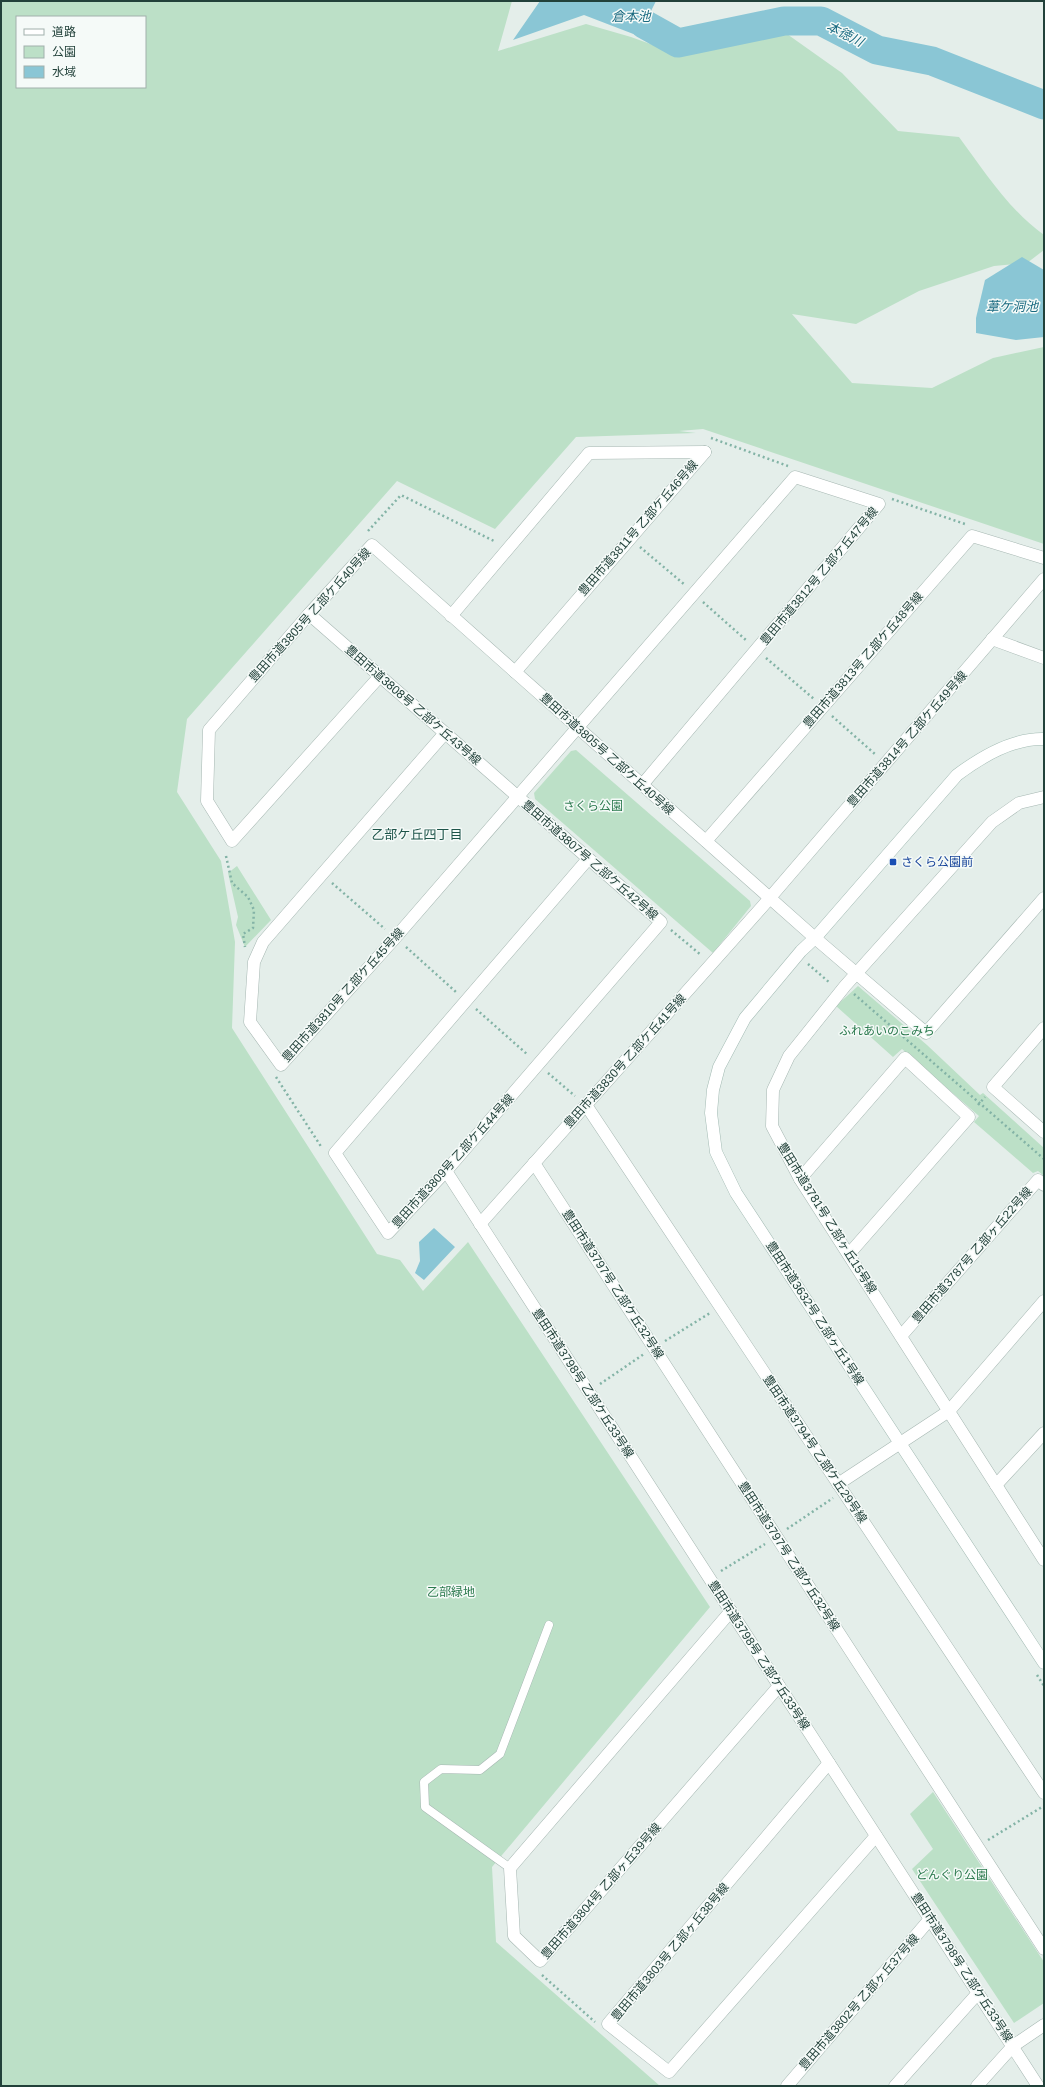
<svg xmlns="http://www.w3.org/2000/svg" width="1045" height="2087" viewBox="0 0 1045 2087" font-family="Arial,'Noto Sans JP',sans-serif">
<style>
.green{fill:#bce0c7;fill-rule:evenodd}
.water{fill:#8ac6d5}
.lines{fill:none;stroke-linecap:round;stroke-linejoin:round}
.river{stroke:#8ac6d5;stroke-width:29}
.lane-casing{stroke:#a6b7b2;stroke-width:9}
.street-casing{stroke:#a6b7b2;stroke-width:13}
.secondary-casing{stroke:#a2bab3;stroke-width:13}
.path{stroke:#83b3a6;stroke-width:2.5;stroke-dasharray:2 3;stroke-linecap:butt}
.lane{stroke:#fff;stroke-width:8}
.street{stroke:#fff;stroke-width:12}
.secondary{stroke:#fff;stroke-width:12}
.transit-dot{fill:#1a4fb4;stroke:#f5faf8;stroke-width:1.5}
.labels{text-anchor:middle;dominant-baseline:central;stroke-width:3;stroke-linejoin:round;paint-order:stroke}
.street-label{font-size:12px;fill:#22413a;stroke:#f5faf8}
.park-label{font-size:12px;fill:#2a794d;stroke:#f5faf8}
.transit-label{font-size:12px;fill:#164399;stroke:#f5faf8;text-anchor:start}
.water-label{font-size:13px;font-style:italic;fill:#196a80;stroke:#f5faf8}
.neighbourhood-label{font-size:13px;fill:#1d5449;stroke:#f5faf8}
</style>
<rect width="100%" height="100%" fill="#e4eeea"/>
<g class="green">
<path d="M1,1H512L498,51L586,24L631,37L678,54L787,34L842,73L898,131L959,137C984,171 1009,210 1044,235V250L1027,263L994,266L919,291L856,324L792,314L852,383L932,388L993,358L1044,347V544L703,429L679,431L696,433L576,437L495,529L397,481L187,719L177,792L221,861L235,942L232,1028L377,1254L400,1260L423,1291L468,1242L710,1607L492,1867L496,1942L660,2086H1ZM17,17H145V87H17Z"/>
<polygon points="576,750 750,901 751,906 713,953 535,799 534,793 571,751"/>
<polygon points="237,866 271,920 245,947 236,925 238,917 228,873"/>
<polygon points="858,986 927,1045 980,1095 983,1093 1044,1148 1044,1176 1038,1171 1033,1173 974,1122 979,1116 902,1049 893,1057 836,1006"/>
<polygon points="933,1792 1044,1962 1044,2003 1014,2023 912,1869 933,1849 910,1814"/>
</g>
<g class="water">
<polygon points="540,1 656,1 650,13 636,35 584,15 513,40"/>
<polygon points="1022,257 1044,270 1044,337 1016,340 976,333 976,318 985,280"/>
<polygon points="434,1228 455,1247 424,1280 415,1273 420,1261 419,1242"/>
</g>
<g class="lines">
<polyline class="river" points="644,24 678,43 784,21 821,21 877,50 932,61 1044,105"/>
<defs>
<polyline id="lane" points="510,1868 425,1807 424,1782 441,1769 480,1770 500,1754 549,1625"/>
<g id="street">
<path d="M309,614C426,717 544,819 661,922L446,1171L388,1233L335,1153L588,859"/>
<polyline points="451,616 589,453 705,452"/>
<polyline points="992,639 1044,658"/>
<polyline points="515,672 705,452"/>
<polyline points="380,676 232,841 207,801 209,730 309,614 372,545 815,938 926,1033 1044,898"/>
<polyline points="445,733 263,942 254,962 250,1022 281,1065 395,938 795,477 879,504 642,785"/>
<polyline points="1044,797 1019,803 992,822 845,986 789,1056 773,1090 772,1126 800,1179 1044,1560"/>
<polyline points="706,841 972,536 1044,558"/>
<polyline points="1044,1028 993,1087 1044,1132"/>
<polyline points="586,1105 1044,1793"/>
<polyline points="534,1163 1044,1949"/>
<polyline points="446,1171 1038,2086"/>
<polyline points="800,1179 905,1058 969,1117 849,1254"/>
<polyline points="480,1224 762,907 1044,579"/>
<polyline points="901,1336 1038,1180 1044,1185"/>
<polyline points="838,1484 949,1411 1044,1301"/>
<polyline points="996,1485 1044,1433"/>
<polyline points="731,1611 510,1868 514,1936 540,1961 779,1686"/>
<polyline points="829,1763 608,2024 669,2072 876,1836"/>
<polyline points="787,2086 930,1919"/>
<polyline points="895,2086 978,1993"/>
<polyline points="977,2086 1013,2046 1044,2025"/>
</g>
<path id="secondary" d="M1044,739C1014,738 981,757 957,775L815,938L801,951L745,1018L719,1067L713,1090L711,1113L716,1152L736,1193L1044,1663"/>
</defs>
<use href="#lane" class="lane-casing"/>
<use href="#street" class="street-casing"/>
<use href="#secondary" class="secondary-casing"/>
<g class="path">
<polyline points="711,438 788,466"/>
<polyline points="892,499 965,524"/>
<polyline points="368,531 401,495 496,542"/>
<polyline points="640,547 685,585"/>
<polyline points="703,602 747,641"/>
<polyline points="766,658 814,699"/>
<polyline points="832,716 876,755"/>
<polyline points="226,856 232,883 248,897 254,910 253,928 243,934 245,947"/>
<polyline points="332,883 385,929"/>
<polyline points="671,930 701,955"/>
<polyline points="406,947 456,992"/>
<polyline points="808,964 830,983"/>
<polyline points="854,994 1044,1159"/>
<polyline points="476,1009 528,1055"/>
<polyline points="548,1073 575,1096"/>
<polyline points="276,1077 322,1148"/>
<polyline points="978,1105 985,1097"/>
<polyline points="665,1341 710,1313"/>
<polyline points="600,1384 644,1354"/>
<polyline points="787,1529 833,1498"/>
<polyline points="721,1571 765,1544"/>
<polyline points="1037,1675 1044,1686"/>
<polyline points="988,1840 1042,1807"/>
<polyline points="542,1975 595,2022"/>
</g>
<use href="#lane" class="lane"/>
<use href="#street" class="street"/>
<use href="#secondary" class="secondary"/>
</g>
<rect class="transit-dot" x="889" y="858" width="8" height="8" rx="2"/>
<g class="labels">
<g class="street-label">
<text transform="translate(638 528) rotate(-49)">豊田市道3811号 乙部ケ丘46号線</text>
<text transform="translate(819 576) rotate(-50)">豊田市道3812号 乙部ケ丘47号線</text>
<text transform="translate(310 615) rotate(-48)">豊田市道3805号 乙部ケ丘40号線</text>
<text transform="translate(863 660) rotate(-49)">豊田市道3813号 乙部ケ丘48号線</text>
<text transform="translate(413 705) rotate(41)">豊田市道3808号 乙部ケ丘43号線</text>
<text transform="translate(907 739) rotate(-49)">豊田市道3814号 乙部ケ丘49号線</text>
<text transform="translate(607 754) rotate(42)">豊田市道3805号 乙部ケ丘40号線</text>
<text transform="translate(590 860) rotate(41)">豊田市道3807号 乙部ケ丘42号線</text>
<text transform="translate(343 995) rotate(-48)">豊田市道3810号 乙部ケ丘45号線</text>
<text transform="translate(625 1061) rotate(-48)">豊田市道3830号 乙部ケ丘41号線</text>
<text transform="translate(453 1161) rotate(-48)">豊田市道3809号 乙部ケ丘44号線</text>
<text transform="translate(827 1218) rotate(58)">豊田市道3781号 乙部ヶ丘15号線</text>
<text transform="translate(972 1255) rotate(-49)">豊田市道3787号 乙部ヶ丘22号線</text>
<text transform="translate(613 1284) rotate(57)">豊田市道3797号 乙部ケ丘32号線</text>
<text transform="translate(815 1313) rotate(57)">豊田市道3632号 乙部ヶ丘1号線</text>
<text transform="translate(583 1383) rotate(57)">豊田市道3798号 乙部ケ丘33号線</text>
<text transform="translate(815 1449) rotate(56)">豊田市道3794号 乙部ケ丘29号線</text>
<text transform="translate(789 1556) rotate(57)">豊田市道3797号 乙部ケ丘32号線</text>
<text transform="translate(759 1655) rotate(57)">豊田市道3798号 乙部ケ丘33号線</text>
<text transform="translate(601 1891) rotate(-49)">豊田市道3804号 乙部ヶ丘39号線</text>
<text transform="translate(670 1952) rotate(-50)">豊田市道3803号 乙部ヶ丘38号線</text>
<text transform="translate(962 1967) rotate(57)">豊田市道3798号 乙部ケ丘33号線</text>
<text transform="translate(859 2002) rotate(-49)">豊田市道3802号 乙部ヶ丘37号線</text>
</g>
<g class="park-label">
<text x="593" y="806">さくら公園</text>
<text x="887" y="1031">ふれあいのこみち</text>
<text x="451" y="1592">乙部緑地</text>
<text x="952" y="1875">どんぐり公園</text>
</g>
<g class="transit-label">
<text x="901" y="862">さくら公園前</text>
</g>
<g class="water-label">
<text x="631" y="16">倉本池</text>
<text transform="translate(845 34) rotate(27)">本徳川</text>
<text x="1012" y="306">葦ケ洞池</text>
</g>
<g class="neighbourhood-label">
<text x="417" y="834">乙部ケ丘四丁目</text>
</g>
</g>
<rect width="1045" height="2087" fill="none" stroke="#22413a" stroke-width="4"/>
<rect x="16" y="16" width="130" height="72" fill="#f5faf8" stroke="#a1b0ac"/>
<rect x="24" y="29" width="20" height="6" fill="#ffffff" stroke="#a1b0ac"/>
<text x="52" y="36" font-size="12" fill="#22413a">道路</text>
<rect x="24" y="46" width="20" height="12" fill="#bce0c7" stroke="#a1b0ac"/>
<text x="52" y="56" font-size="12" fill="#22413a">公園</text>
<rect x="24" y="66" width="20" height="12" fill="#8ac6d5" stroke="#a1b0ac"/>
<text x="52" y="76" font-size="12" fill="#22413a">水域</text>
</svg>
